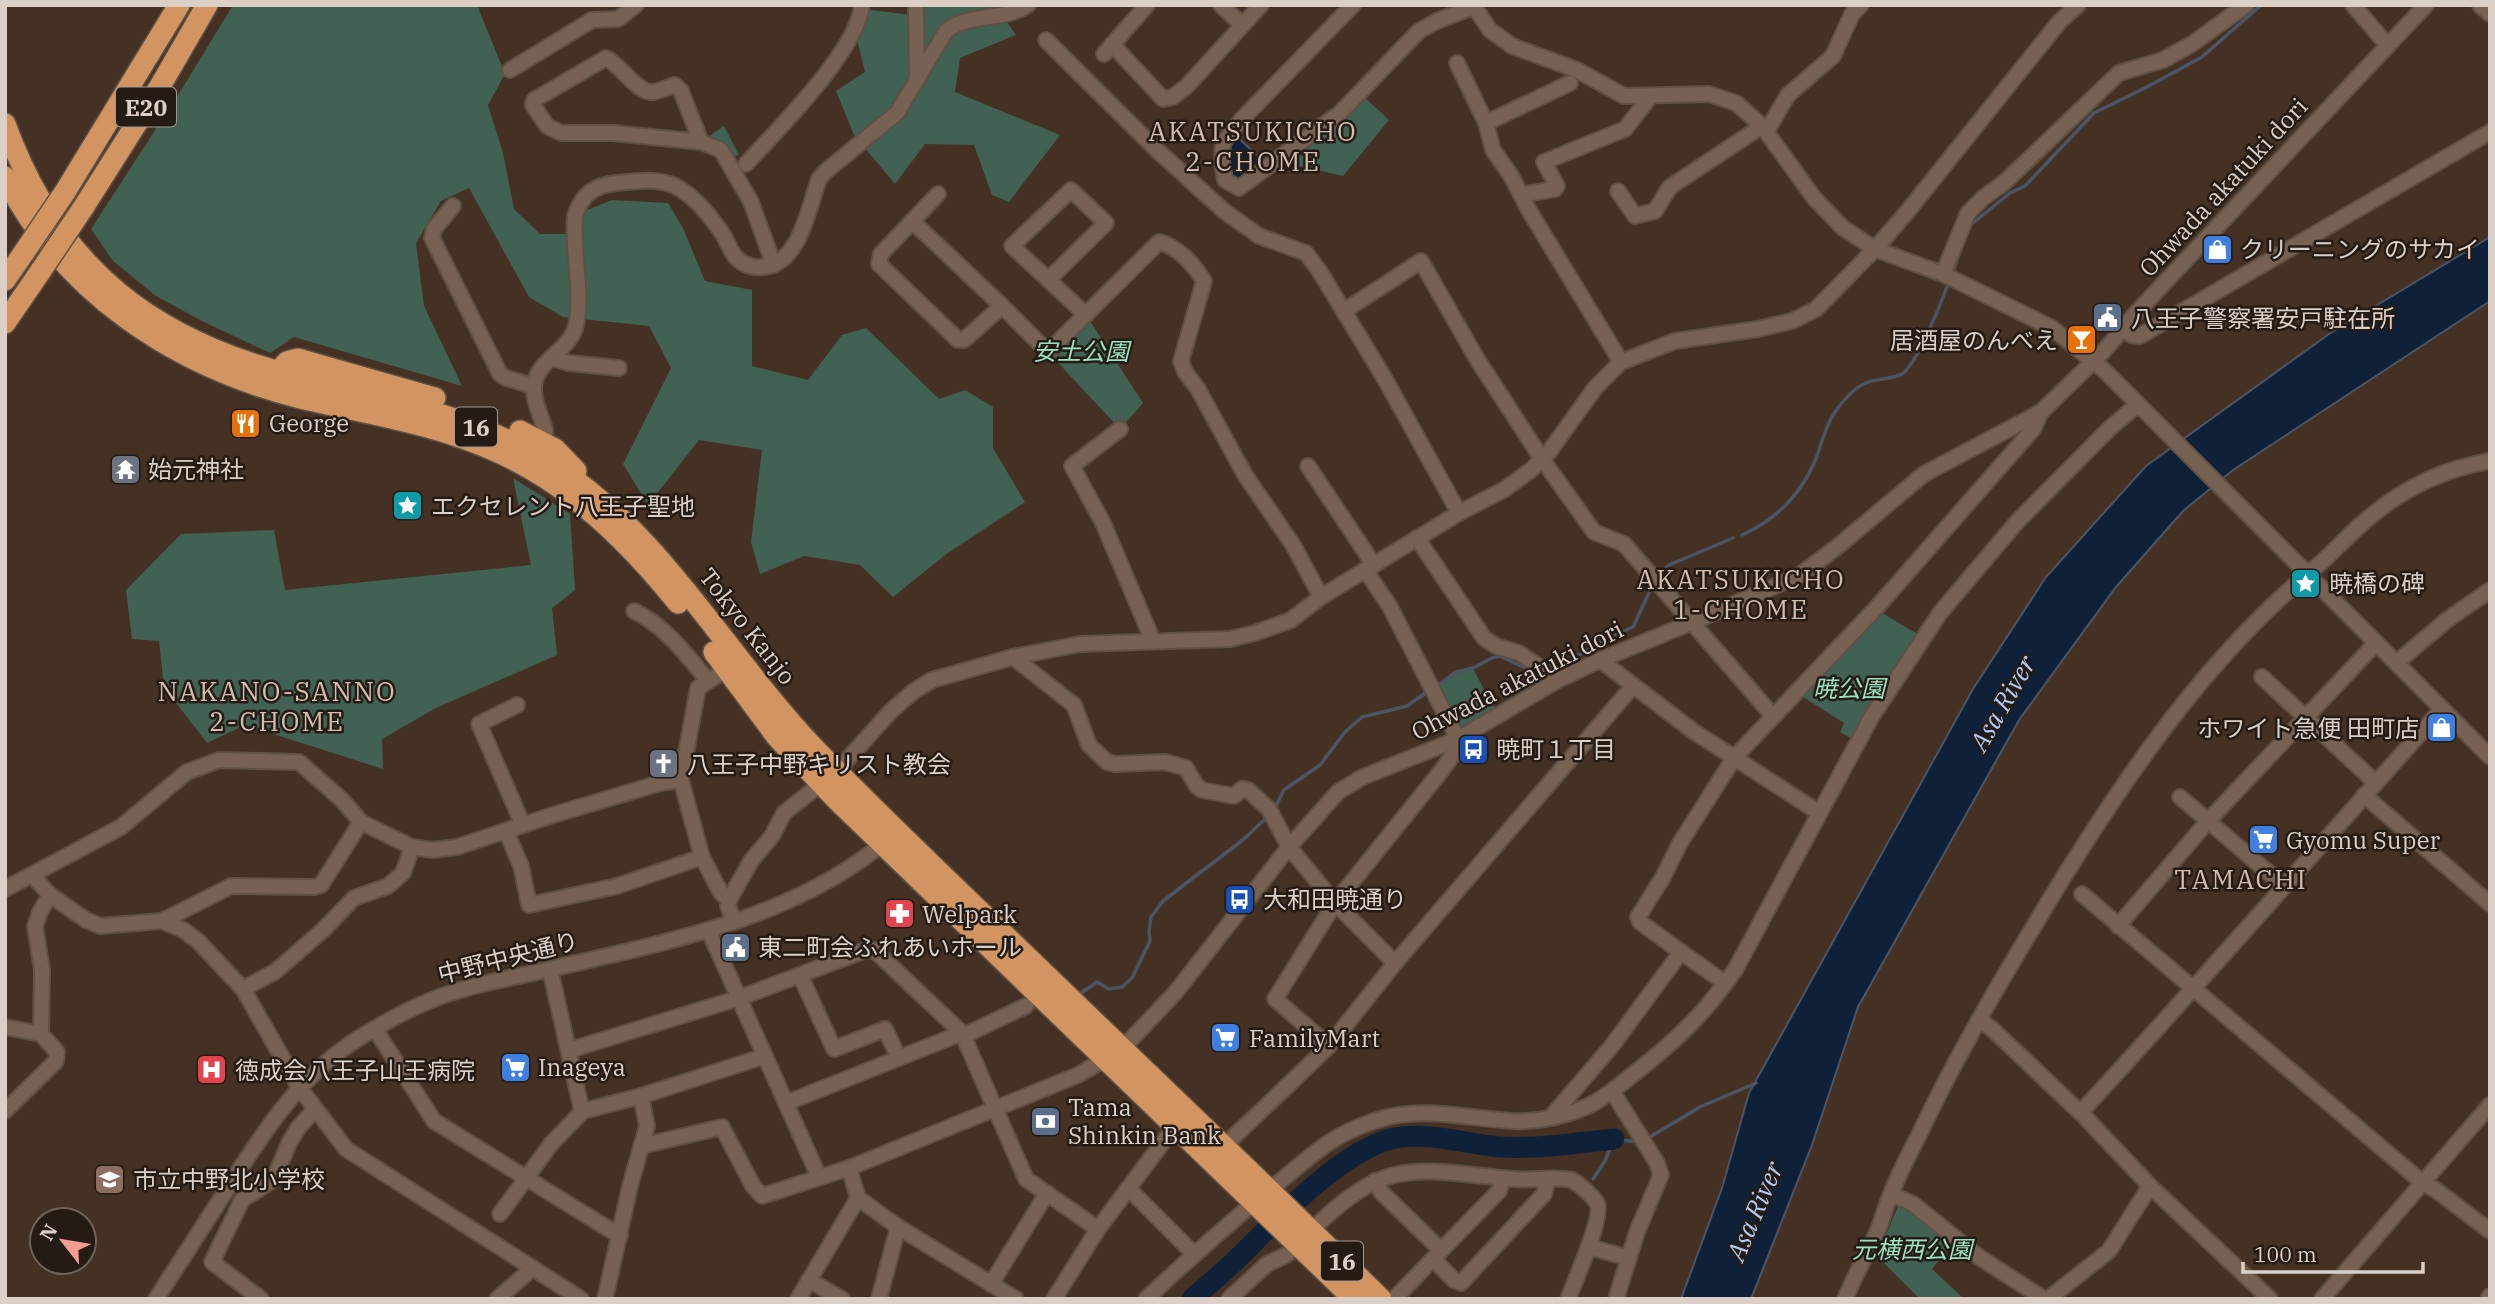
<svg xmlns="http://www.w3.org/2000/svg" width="2495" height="1304" viewBox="0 0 2495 1304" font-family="'IBM Plex Serif','Noto Sans JP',serif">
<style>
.green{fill:#416153}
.water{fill:#0f2139;stroke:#4c5564;stroke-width:2}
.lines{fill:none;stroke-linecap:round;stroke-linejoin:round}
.stream{stroke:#4c5564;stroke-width:3.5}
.river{stroke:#0f2139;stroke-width:21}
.minor-casing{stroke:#5f5044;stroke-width:18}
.highway-casing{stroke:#5f5044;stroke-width:24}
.minor{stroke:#776153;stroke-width:14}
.highway{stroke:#d29562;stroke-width:21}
.highway-bridge-casing{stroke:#5f5044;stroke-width:24;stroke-linecap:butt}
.highway-bridge{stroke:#d29562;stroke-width:21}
.labels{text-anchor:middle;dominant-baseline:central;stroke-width:5;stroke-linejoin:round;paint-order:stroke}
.shield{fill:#241b15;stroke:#a49992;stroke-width:2}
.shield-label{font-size:23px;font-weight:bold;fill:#dbcfc7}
.street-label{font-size:24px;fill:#dbcfc7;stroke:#241b15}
.poi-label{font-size:24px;fill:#dbcfc7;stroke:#241b15;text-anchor:start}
.park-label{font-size:24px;font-style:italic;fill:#9be1c1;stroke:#241b15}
.neighbourhood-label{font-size:26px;letter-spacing:2px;fill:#d5bdad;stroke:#241b15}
.water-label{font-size:26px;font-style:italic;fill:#aecbf5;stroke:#241b15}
</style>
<rect width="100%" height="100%" fill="#443124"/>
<g class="green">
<polygon points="233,5 479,5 479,10 505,74 488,105 503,153 514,209 540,234 574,234 587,210 612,200 668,203 683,228 705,281 752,290 752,366 808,380 842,335 866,328 939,399 965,390 993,407 993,448 1025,502 945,555 893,597 860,565 804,556 760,574 751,542 762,450 699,440 648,505 623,464 671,368 649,326 563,317 529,297 469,188 441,201 416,243 424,306 462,386 294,337 270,353 202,321 156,296 113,261 91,229 183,87"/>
<polygon points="923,5 995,5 1016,35 960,58 955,92 1060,135 1009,202 992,195 974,145 925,144 895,184 854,135 836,91 865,72 856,35 870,10 922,16"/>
<polygon points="1360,93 1389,120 1343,176 1274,160"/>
<polygon points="724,126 739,155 726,158 701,142"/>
<polygon points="1086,315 1143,403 1120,429 1046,350"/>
<polygon points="513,478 570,514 575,590 552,608 557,655 436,708 382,739 383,769 245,725 207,743 164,687 159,641 132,639 126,590 181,534 274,530 285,590 531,565"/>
<polygon points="1877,610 1921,636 1854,740 1840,732 1844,723 1800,695"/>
<polygon points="1473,668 1488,698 1500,714 1458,739 1433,688 1456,672"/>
<polygon points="1899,1204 1913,1211 1951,1245 1932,1269 1964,1299 1920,1299 1877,1256"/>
</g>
<g class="water">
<polygon points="1232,132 1267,165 1239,188 1225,180"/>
<polygon points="2490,237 2490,301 2233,470 2183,511 2116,587 2019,720 1858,1007 1812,1145 1751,1299 1681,1299 1722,1188 1749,1093 1973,689 2046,577 2146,466 2329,334"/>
</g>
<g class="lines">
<g class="stream">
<polyline points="1968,227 2010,193 2025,186 2094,113 2147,87 2202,57 2261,5"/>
<polyline points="1953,272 1960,251"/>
<path d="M1742,535C1777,519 1803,492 1817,456C1822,442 1826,424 1835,412C1842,402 1854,388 1866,383C1876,378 1891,380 1902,374C1917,364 1941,303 1948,284"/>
<polyline points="1658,575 1669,565 1733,538"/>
<polyline points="1553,670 1603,641 1633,627 1649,593"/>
<polyline points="1438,685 1456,672 1473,668 1492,658 1500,656 1540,675"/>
<polyline points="1275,808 1284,790 1320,765 1345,732 1362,717 1407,706 1427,692"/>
<polyline points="1081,993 1097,982 1109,989 1122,987 1132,978 1150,941 1149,931 1151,917 1163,901 1244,839 1268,816"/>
<polyline points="1648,1138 1700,1107 1756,1083"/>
<polyline points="1593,1179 1605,1161 1614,1139 1638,1142"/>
</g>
<path class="river" d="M1192,1299C1207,1286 1222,1273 1236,1260C1274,1223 1348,1142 1402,1137C1436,1133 1469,1145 1502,1147C1540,1149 1577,1143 1614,1139"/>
<defs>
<g id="minor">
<polyline points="916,5 917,76"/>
<polyline points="1221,5 1242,25"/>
<polyline points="1353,5 1242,119 1223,143 1222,162 1225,180 1239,188 1340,113 1419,31 1437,21 1473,7"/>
<polyline points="1473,5 1490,30 1512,46 1577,70 1624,96 1709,94 1736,103 1762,126 1815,199 1843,228 1875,249 1943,274 2052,328 2105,371 2490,757"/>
<polyline points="2353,5 2388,46"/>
<polyline points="2480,5 2490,14"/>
<polyline points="1046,40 1158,151 1224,211 1259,236 1306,253 1320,272 1385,379 1459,513"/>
<polyline points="1112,44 1163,99 1173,97 1187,86 1261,5"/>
<polyline points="1104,54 1147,5"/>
<polyline points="1457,63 1486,123 1493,150 1510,174 1530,212 1621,362"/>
<polyline points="510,70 592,20 618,19 636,5"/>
<polyline points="1486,123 1570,83"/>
<polyline points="1766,132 1788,95 1833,56 1852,14 1861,5"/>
<path d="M701,142L681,91L675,85C668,87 660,91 653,92C638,94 621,65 606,58L534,100L533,105L547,126L561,133H613L701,142L721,150L751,202L774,265"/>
<path d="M746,164C778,129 857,51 862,5"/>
<polyline points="1618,191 1635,216 1655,211 1670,187 1762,126"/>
<polyline points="1521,195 1555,189 1557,186 1544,162 1625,129 1650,97"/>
<polyline points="453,206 434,229 432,238 500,374 506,378 534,386"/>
<polyline points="912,221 1002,306 964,340 958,340 879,264 881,254 938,194"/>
<polyline points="1943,274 1968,213 1983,198 2005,182 2119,73 2163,60 2192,44 2246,5"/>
<polyline points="1048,280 1106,223 1071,190 1012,246 1086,315"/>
<path d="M1002,306L1046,350L1051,349L1159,242C1178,246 1195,266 1204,281L1181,361L1185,372L1198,389L1245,475L1293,545L1321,597"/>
<polyline points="1344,311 1421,261 1477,359 1542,459 1594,532 1624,544 1773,716"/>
<polyline points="2124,329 2131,335 2140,336 2490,132"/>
<polyline points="552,358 569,363 619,368"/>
<polyline points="1120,429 1072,466 1103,523 1153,641"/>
<path d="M541,442L545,435V429C541,416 533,401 534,387C535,361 571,350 576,325C583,293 572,251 575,216C582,194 595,185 617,183C636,181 658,178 675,186C695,196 712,218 724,236C727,242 730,249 734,255C741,264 750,268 762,267C799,266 809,207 819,179L826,171L897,113L946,31C971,12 1002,22 1028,5"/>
<polyline points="1308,466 1374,565"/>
<polyline points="1417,538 1484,638 1496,646 1519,653 1558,680"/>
<path d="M634,611C664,625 687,655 708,681"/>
<polyline points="1013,657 1074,705 1089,745 1107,762 1115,764 1165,762 1186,768 1196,785 1202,790 1234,796 1242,789 1248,790 1269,809 1289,847 1335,903 1395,963"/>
<polyline points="1600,660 1693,731 1818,812"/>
<polyline points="2396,663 2447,620 2490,590"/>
<polyline points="727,669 698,688 681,780 702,857 721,893 729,900 728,906 734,922"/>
<polyline points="2262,677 2376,783"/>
<polyline points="517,705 479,724 523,825"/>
<polyline points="2364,795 2490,904"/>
<polyline points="2180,797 2283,885"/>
<polyline points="506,831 521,866 529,905 617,886 702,857"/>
<polyline points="33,876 50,895 86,920 100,926 162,921 183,930 198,941 243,989 299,1087 346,1149 581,1299"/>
<polyline points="5,889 121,827 187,772 219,760 299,762 342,800 361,822 412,847 433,850 457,847 556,814 660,783 681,780"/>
<polyline points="2082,894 2423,1183 2436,1190 2490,1231"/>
<polyline points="729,900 751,861 772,836 784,813 837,771 891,711 914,691 932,680 1013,657 1080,644 1230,639 1255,633 1291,620 1321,597 1365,570 1459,513 1505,489 1531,470 1549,452 1595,388 1621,362 1675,341 1758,329 1792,321 1816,309 1875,249 1907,212 2060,21 2078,5"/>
<polyline points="162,921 231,886 314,887 321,885 361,822"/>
<polyline points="2118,926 2208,821 2376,643"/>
<polyline points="709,931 819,1177"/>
<polyline points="1681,952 1725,983"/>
<polyline points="550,969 581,1107 587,1110 641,1096 765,1056"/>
<polyline points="800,975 834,1049 885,1029 899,1058"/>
<polyline points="243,989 276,971 323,930 354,898 388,886 403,873 412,847"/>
<polyline points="1979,1020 1991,1028 2084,1116 2150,1186 2270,1299"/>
<polyline points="5,1027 41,1034 57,1052 56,1061 5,1111"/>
<polyline points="375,1029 434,1121 620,1236"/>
<polyline points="41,1034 42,970 35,926 40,912 50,895"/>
<polyline points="963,1036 1026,1006"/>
<polyline points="1329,1046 1275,999 1335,903 1442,770 1454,753 1458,739 1389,605 1365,570"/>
<polyline points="570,1050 739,998 863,951 874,950 962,1033 1026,1179 1098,1229"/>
<polyline points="1612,1091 1657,1163 1661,1175 1637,1232 1616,1299"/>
<polyline points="786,1103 962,1033"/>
<path d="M2081,1112C2203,980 2321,844 2442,709"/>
<polyline points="1550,1118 1611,1047 1681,952 1640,922 1638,917 1663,877 1680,843 1734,758 1878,606 2034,428 2041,412"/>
<polyline points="641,1146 722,1127 753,1186 762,1196 849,1168 1078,1075 1122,1049 1175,993 1289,847 1338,792 1363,777 1458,739 1558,680 1600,660 1693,622 1800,575 1837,547 1924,474 2041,412 2103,352 2137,312 2426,5"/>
<polyline points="1223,1147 1329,1046 1395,963 1633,686"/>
<polyline points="849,1168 858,1198 898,1227 1016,1299"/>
<polyline points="1375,1181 1381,1192 1441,1250"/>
<polyline points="1128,1188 1194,1254"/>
<polyline points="1891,1194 1913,1204 1979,1257 2044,1299"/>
<polyline points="500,1214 551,1144 585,1109"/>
<path d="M1311,1231C1387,1155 1416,1170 1513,1179C1532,1181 1554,1176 1572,1180C1580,1185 1592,1195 1597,1203C1604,1216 1574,1283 1568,1299"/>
<polyline points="1589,1247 1629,1258"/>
<polyline points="1433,1259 1454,1280 1461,1283 1544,1194 1548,1180"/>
<polyline points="809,1280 842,1299"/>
<polyline points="991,1284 1047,1193"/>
<path d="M156,1299C178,1265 200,1231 222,1197C260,1137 297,1077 359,1038C388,1020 421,1002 454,992C484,982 516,977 546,970C662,943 796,919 888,839"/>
<polyline points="261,1299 212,1262 242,1200 274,1179 289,1143 298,1128 315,1109"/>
<polyline points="497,1299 533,1268"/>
<polyline points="605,1299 630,1186 647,1126 641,1096"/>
<polyline points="798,1299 858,1198"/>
<polyline points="879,1299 898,1227"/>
<polyline points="1054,1299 1098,1229 1175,1126"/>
<path d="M1146,1299C1189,1259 1232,1220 1277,1184C1312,1155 1330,1136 1374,1121C1419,1105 1466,1118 1511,1121C1538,1122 1564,1117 1588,1106C1605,1098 1621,1084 1636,1072C1678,1039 1704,1014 1735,970L1872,716L1940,613L2016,523L2109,429L2137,405"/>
<polyline points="1229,1299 1267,1264 1286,1255 1299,1245"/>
<polyline points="1394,1299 1499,1191 1503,1178"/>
<path d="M1845,1299C1855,1275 1867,1253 1878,1230C1882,1220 1885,1209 1889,1199C1897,1177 1908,1156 1919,1135C1960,1048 2010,965 2060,883C2132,767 2210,654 2316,567C2333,553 2347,536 2364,522C2400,490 2442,469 2490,461"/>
<polyline points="2048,1299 2109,1251 2150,1186"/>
<polyline points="2322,1299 2490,1105"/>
<polyline points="2488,1299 2490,1296"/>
</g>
<g id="highway">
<path d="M5,124C58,270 154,342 302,378C389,400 479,417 556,467C664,537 725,654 813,747C871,807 932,865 992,923C1122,1049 1253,1173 1381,1299"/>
<path d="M5,177C64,293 175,366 297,397C367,414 436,423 502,454C573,487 629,542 678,603"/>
<polyline points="65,192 179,5"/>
<polyline points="83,208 159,88 207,5"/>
<polyline points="5,280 25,251"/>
<polyline points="5,323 42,269"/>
<polyline points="282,382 278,372 287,362 298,359 435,398"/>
<polyline points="520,431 555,449 576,471"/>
<polyline points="714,652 777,737 838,801 1354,1299"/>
</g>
</defs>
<use href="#minor" class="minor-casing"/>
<use href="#highway" class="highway-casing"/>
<use href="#minor" class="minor"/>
<use href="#highway" class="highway"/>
<defs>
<g id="highway-bridge">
<polyline points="25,251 65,192"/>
<polyline points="42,269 83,208"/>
</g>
</defs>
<use href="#highway-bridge" class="highway-bridge-casing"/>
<use href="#highway-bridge" class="highway-bridge"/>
</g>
<defs>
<symbol id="shop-square" viewBox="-11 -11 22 22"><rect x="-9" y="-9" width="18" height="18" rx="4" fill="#3f7fe0" stroke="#241b15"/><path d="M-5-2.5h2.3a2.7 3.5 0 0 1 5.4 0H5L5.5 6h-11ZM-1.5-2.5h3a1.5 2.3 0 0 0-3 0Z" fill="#fff"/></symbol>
<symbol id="civic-square" viewBox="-11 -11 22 22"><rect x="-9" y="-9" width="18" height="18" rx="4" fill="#5c6f8a" stroke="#241b15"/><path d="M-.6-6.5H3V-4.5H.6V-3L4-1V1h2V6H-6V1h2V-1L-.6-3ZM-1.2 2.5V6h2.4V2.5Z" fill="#fff"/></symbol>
<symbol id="bar-square" viewBox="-11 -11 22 22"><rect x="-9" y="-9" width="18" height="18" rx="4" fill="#e8710a" stroke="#241b15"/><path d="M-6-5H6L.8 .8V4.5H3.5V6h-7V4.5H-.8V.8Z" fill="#fff"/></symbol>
<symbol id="restaurant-square" viewBox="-11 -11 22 22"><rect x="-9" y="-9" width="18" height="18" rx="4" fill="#e8710a" stroke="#241b15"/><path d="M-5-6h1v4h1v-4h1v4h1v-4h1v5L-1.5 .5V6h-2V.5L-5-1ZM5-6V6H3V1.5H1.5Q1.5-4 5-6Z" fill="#fff"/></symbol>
<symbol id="temple-square" viewBox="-11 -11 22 22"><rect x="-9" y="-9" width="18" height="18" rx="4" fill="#6b7280" stroke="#241b15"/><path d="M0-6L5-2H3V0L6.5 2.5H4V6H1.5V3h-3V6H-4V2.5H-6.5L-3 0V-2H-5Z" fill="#fff"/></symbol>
<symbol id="sight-square" viewBox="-11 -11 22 22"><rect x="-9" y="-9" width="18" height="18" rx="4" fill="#0f9aa8" stroke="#241b15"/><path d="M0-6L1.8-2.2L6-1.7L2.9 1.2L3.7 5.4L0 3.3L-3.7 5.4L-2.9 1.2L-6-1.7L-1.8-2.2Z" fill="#fff"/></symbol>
<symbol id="bus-square" viewBox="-11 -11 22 22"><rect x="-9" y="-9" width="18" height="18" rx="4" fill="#1a4fb4" stroke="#241b15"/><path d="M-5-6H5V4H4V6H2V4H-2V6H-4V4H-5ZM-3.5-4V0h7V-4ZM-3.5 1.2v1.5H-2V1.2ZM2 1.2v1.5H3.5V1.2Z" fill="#fff"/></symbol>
<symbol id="church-square" viewBox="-11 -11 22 22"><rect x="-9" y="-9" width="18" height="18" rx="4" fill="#6b7280" stroke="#241b15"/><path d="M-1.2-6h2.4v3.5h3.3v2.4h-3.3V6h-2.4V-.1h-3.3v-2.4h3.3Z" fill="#fff"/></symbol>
<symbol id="supermarket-square" viewBox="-11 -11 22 22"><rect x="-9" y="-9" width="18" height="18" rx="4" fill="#3f7fe0" stroke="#241b15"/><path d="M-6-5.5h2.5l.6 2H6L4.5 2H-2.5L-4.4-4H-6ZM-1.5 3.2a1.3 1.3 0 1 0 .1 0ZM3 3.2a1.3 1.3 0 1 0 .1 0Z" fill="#fff"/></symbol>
<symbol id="pharmacy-square" viewBox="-11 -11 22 22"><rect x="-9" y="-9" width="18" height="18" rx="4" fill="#e0444e" stroke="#241b15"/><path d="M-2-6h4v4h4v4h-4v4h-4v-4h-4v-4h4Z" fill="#fff"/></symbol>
<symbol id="hospital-square" viewBox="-11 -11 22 22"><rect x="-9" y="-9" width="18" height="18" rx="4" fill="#e0444e" stroke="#241b15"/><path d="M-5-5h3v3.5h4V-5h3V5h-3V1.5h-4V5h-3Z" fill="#fff"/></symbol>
<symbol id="bank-square" viewBox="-11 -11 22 22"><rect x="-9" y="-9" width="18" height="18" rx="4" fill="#5c6f8a" stroke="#241b15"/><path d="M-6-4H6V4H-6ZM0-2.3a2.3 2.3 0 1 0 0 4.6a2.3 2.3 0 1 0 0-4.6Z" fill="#fff"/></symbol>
<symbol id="school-square" viewBox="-11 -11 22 22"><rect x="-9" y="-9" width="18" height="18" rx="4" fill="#8d6e63" stroke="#241b15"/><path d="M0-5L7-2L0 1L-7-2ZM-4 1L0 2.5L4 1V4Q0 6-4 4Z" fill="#fff"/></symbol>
</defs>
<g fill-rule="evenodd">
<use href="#shop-square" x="2200" y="232" width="35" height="35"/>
<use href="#civic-square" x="2090" y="300" width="35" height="35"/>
<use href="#bar-square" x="2064" y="322" width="35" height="35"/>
<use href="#restaurant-square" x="228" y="406" width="35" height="35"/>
<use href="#temple-square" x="108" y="452" width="35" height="35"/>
<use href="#sight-square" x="390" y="488" width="35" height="35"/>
<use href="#sight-square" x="2288" y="566" width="35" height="35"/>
<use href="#shop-square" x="2424" y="710" width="35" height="35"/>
<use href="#bus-square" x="1456" y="732" width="35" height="35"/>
<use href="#church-square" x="646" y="746" width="35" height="35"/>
<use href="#supermarket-square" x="2246" y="822" width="35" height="35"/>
<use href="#bus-square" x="1222" y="882" width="35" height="35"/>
<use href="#pharmacy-square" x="882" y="896" width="35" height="35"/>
<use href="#civic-square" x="718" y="930" width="35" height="35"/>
<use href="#supermarket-square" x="1208" y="1020" width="35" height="35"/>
<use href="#supermarket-square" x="498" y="1050" width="35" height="35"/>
<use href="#hospital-square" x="194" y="1052" width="35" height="35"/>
<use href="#bank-square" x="1028" y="1104" width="35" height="35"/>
<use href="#school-square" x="92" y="1162" width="35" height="35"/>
</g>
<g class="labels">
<g class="shield">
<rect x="116" y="87.5" width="60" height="39" rx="5"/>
<rect x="455" y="407.5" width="42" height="39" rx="5"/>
<rect x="1321" y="1241.5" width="42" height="39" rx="5"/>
</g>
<g class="shield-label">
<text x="146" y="107">E20</text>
<text x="476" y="427">16</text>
<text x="1342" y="1261">16</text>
</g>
<g class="street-label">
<text transform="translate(2223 187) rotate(-47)">Ohwada akatuki dori</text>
<text transform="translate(748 626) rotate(52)">Tokyo Kanjo</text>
<text transform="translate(1517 680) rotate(-27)">Ohwada akatuki dori</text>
<text transform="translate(508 957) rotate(-14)">中野中央通り</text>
</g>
<g class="poi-label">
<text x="2240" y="249">クリーニングのサカイ</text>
<text x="2131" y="318">八王子警察署安戸駐在所</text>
<text x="2058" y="340" text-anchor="end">居酒屋のんべえ</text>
<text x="269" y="423">George</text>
<text x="148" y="469">始元神社</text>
<text x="431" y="506">エクセレント八王子聖地</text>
<text x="2329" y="583">暁橋の碑</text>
<text x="2419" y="728" text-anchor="end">ホワイト急便 田町店</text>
<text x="1496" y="749">暁町１丁目</text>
<text x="687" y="764">八王子中野キリスト教会</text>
<text x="2286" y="840">Gyomu Super</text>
<text x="1263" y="899">大和田暁通り</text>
<text x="922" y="914">Welpark</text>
<text x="758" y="947">東二町会ふれあいホール</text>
<text x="1249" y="1038">FamilyMart</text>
<text x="538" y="1067">Inageya</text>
<text x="235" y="1070">徳成会八王子山王病院</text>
<text x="1068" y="1107">Tama<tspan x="1068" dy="28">Shinkin Bank</tspan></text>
<text x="133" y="1179">市立中野北小学校</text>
</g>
<g class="park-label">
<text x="1081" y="351">安土公園</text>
<text x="1849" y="688">暁公園</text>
<text x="1912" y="1249">元横西公園</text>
</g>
<g class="neighbourhood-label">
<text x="1253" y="131">AKATSUKICHO<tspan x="1253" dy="30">2-CHOME</tspan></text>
<text x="1741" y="579">AKATSUKICHO<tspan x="1741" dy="30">1-CHOME</tspan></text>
<text x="277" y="691">NAKANO-SANNO<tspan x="277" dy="30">2-CHOME</tspan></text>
<text x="2241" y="879">TAMACHI</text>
</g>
<g class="water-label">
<text transform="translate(2002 703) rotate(-60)">Asa River</text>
<text transform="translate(1754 1211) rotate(-67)">Asa River</text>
</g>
</g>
<rect width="2495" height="1304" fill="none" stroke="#dbcfc7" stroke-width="14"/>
<g transform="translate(63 1241) rotate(301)"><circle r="33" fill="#241b15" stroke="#6d635c" stroke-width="2"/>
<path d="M0-5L12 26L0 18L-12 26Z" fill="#f59c91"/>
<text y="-10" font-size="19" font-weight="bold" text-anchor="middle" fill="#dbcfc7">N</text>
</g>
<path d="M2243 1262v10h180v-10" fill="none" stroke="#dbcfc7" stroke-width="3.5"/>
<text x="2254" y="1262" font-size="21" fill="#dbcfc7" stroke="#241b15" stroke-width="5" paint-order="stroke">100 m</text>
</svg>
